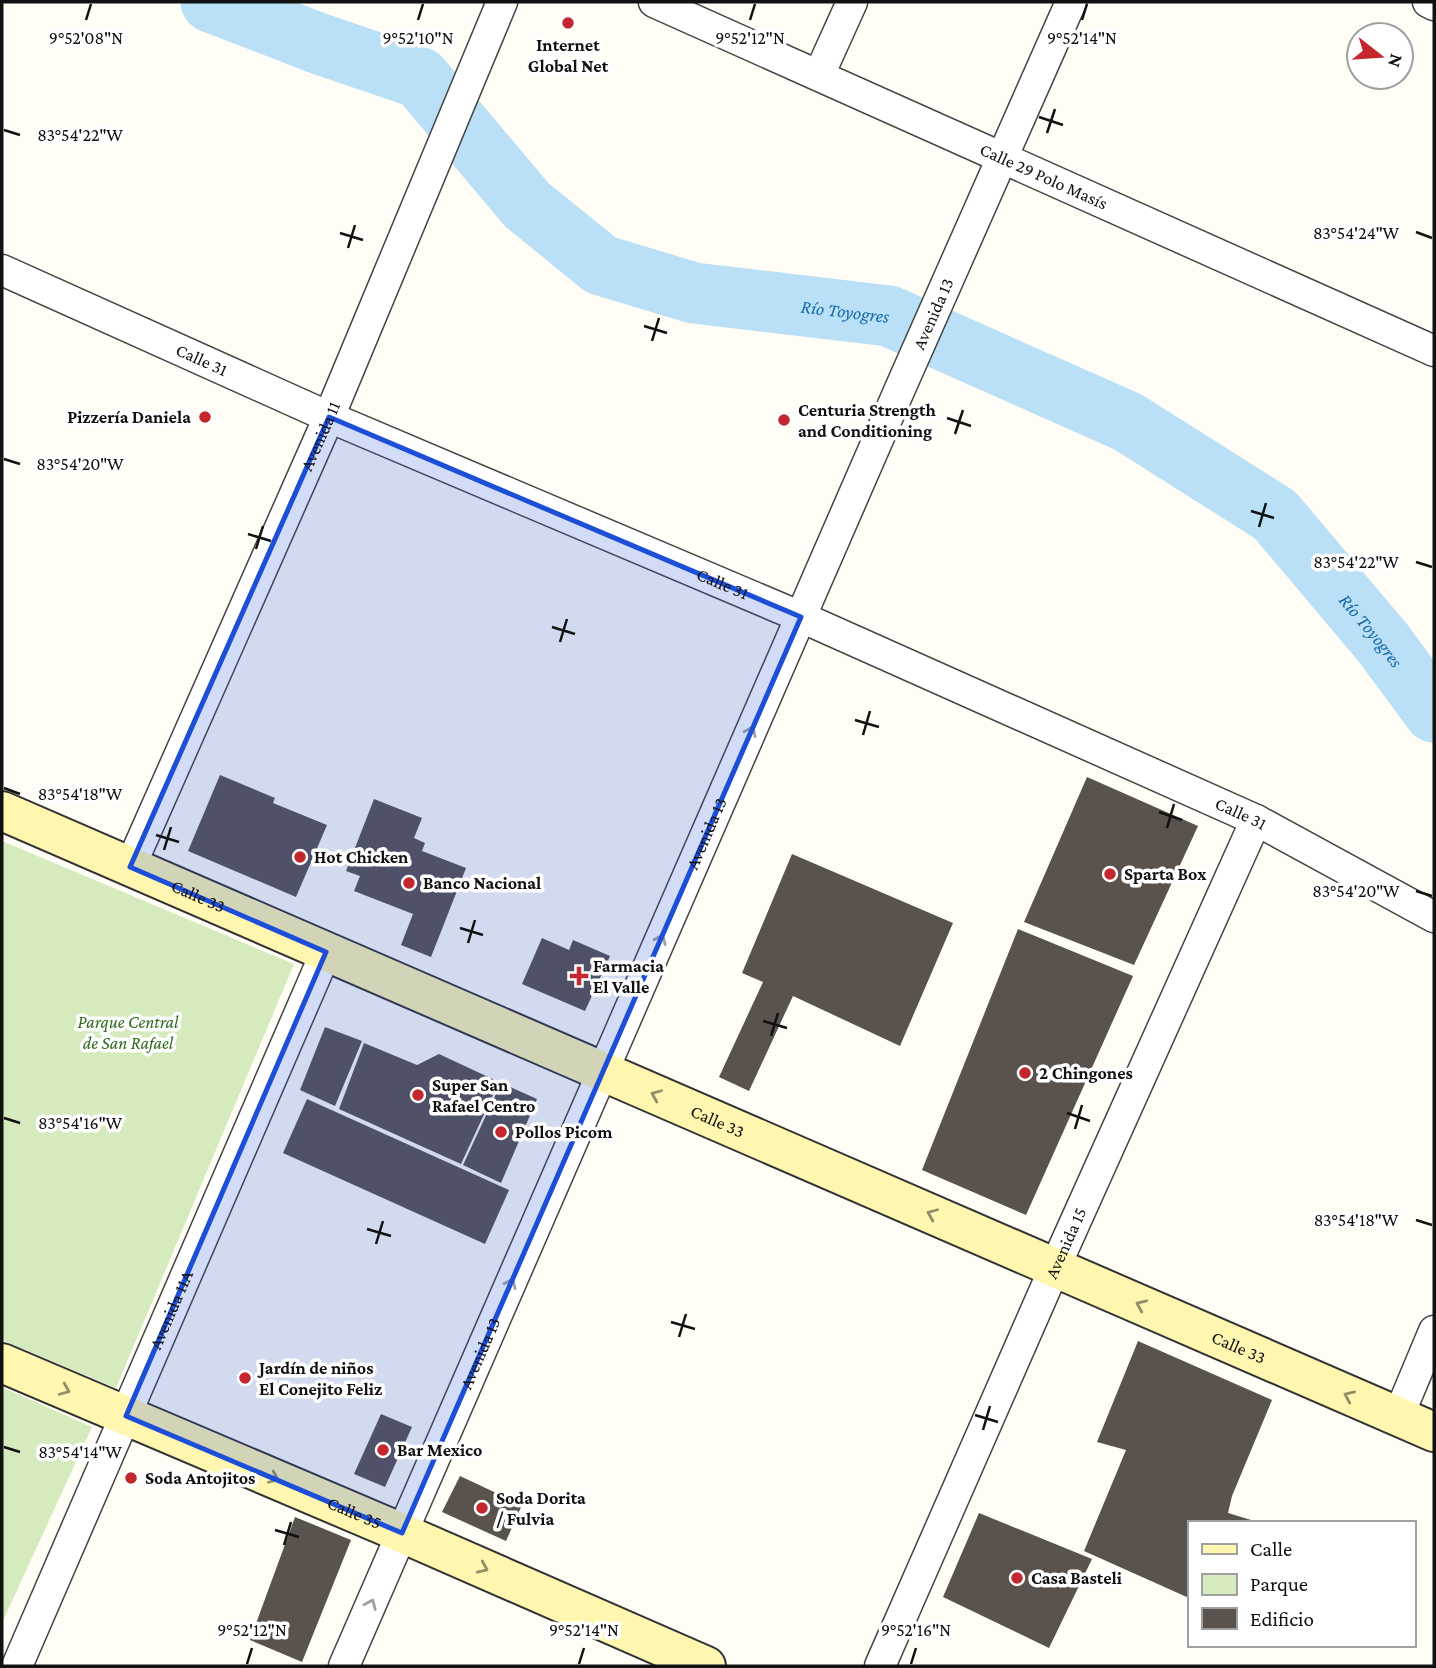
<svg xmlns="http://www.w3.org/2000/svg" width="1436" height="1668" viewBox="0 0 1436 1668" font-family="'Crimson Pro',serif">
<style>
.green{fill:#d5ebbd}
.lines{fill:none;stroke-linecap:round;stroke-linejoin:round}
.river{stroke:#b9e0f7;stroke-width:61}
.building{fill:#5a524d}
.minor-casing{stroke:#444;stroke-width:33}
.secondary-casing{stroke:#333;stroke-width:42}
.minor{stroke:#fff;stroke-width:30}
.secondary{stroke:#fff6b0;stroke-width:38}
.oneway{stroke:#a0a0a0}
.oneway2{stroke:#948f68}
.marked{fill:#1d4ed8;fill-opacity:0.2;stroke:#1d4ed8;stroke-width:5;stroke-linejoin:round}
.ticks{fill:none;stroke:#111;stroke-width:2.5}
.poi-dot{fill:#c4262e;stroke:#fff;stroke-width:2.5}
.labels{text-anchor:middle;dominant-baseline:central;stroke-width:7;stroke-linejoin:round;paint-order:stroke}
.poi-label{font-size:18px;font-weight:bold;fill:#111;stroke:#fff;text-anchor:start}
.street-label{font-size:18px;fill:#111;stroke:#fff}
.park-label{font-size:18px;font-style:italic;fill:#2f6b1f;stroke:#fff}
.water-label{font-size:19px;font-style:italic;fill:#1768a6;stroke:#fff}
.ticks-label{font-size:18px;text-anchor:middle;fill:#111;stroke:#fff;stroke-width:7;stroke-linejoin:round;paint-order:stroke}
</style>
<rect width="100%" height="100%" fill="#fffdf5"/>
<g class="green">
<polygon points="2,841 294,964 116,1388 2,1340"/>
<polygon points="2,1387 92,1427 2,1623"/>
</g>
<g class="lines">
<path class="river" id="s1" d="M211,2L320,44L420,78L527,205L601,265L694,293L889,316L1128,422L1275,515L1383,643L1434,712"/>
</g>
<g class="building">
<polygon points="220,775 275,798 273,803 327,825 296,897 188,851"/>
<polygon points="1087,777 1198,826 1134,965 1024,922"/>
<polygon points="374,799 422,818 414,838 425,843 422,851 466,868 431,957 401,945 413,914 354,891 360,876 346,871"/>
<polygon points="792,854 953,923 900,1046 793,996 749,1091 719,1077 763,982 742,973"/>
<polygon points="1018,929 1133,976 1026,1215 922,1170"/>
<polygon points="542,938 569,950 573,940 610,956 585,1011 522,984"/>
<polygon points="325,1027 362,1041 335,1106 300,1090"/>
<polygon points="364,1043 417,1065 439,1054 499,1082 461,1164 339,1109"/>
<polygon points="501,1083 537,1099 501,1183 463,1165"/>
<polygon points="307,1099 509,1190 485,1244 283,1153"/>
<polygon points="1138,1341 1272,1400 1232,1496 1228,1513 1261,1523 1189,1523 1189,1598 1084,1551 1126,1450 1097,1442"/>
<polygon points="381,1414 412,1427 385,1487 354,1474"/>
<polygon points="460,1476 522,1505 506,1541 442,1512"/>
<polygon points="979,1513 1092,1559 1049,1648 943,1597"/>
<polygon points="295,1517 351,1540 302,1662 250,1640"/>
</g>
<g class="lines">
<defs>
<g id="minor">
<path id="s2" d="M654,2L1434,351"/>
<polyline points="1428,2 1434,5"/>
<polyline points="819,75 852,2"/>
<path id="s3" d="M2,270L329,417L801,617L1256,820L1434,917"/>
<path id="s4" d="M130,867L329,417L502,2"/>
<polyline points="1398,1417 1434,1331"/>
<path id="s5" d="M17,1666L326,952"/>
<path id="s6" d="M344,1666L899,391L1071,2"/>
<path id="s7" d="M880,1666L1055,1267L1256,820"/>
</g>
<g id="secondary">
<path id="s8" d="M2,811L1434,1432"/>
<path id="s9" d="M2,1363L402,1533L706,1666"/>
</g>
</defs>
<use href="#minor" class="minor-casing"/>
<use href="#secondary" class="secondary-casing"/>
<use href="#minor" class="minor"/>
<use href="#secondary" class="secondary"/>
</g>
<defs><path id="oneway-chevron" d="M-2-3.5L2.5 0L-2 3.5" fill="none" stroke-width="1.6" stroke-linecap="round" stroke-linejoin="round" transform="scale(1.75)"/></defs>
<g class="oneway">
<use href="#oneway-chevron" transform="translate(751 731) rotate(-66)"/>
<use href="#oneway-chevron" transform="translate(661 939) rotate(-66)"/>
<use href="#oneway-chevron" transform="translate(511 1283) rotate(-66)"/>
<use href="#oneway-chevron" transform="translate(371 1604) rotate(-67)"/>
</g>
<g class="oneway2">
<use href="#oneway-chevron" transform="translate(656 1095) rotate(-157)"/>
<use href="#oneway-chevron" transform="translate(932 1214) rotate(-157)"/>
<use href="#oneway-chevron" transform="translate(1141 1305) rotate(-156)"/>
<use href="#oneway-chevron" transform="translate(65 1390) rotate(23)"/>
<use href="#oneway-chevron" transform="translate(1349 1396) rotate(-156)"/>
<use href="#oneway-chevron" transform="translate(274 1478) rotate(23)"/>
<use href="#oneway-chevron" transform="translate(483 1568) rotate(24)"/>
</g>
<path class="marked" d="M329,417L801,617L402,1533L126,1416L326,952L130,867Z"/>
<path class="ticks" d="M86,20L91,4M418,20L423,4M750,20L755,4M1082,20L1087,4M1039,117L1063,125M4,130L20,135M1047,133L1055,109M1416,232L1432,238M340,233L363,240M348,248L355,225M644,326L667,333M652,341L659,318M947,418L971,426M955,434L963,410M4,459L20,464M1251,511L1274,518M1259,527L1266,503M248,534L271,541M256,549L263,526M1416,562L1432,567M552,627L575,634M560,642L567,619M855,720L879,727M863,735L870,711M4,788L20,794M1159,812L1182,820M1167,828L1174,804M156,835L179,842M164,850L171,827M1416,891L1432,896M460,928L483,935M468,943L475,920M763,1021L787,1028M771,1036L778,1013M1067,1113L1090,1121M4,1118L20,1123M1075,1129L1082,1105M1416,1220L1432,1225M367,1229L391,1236M376,1244L383,1221M671,1322L695,1329M679,1337L686,1314M975,1415L998,1422M983,1430L990,1406M4,1447L20,1452M275,1530L299,1537M284,1545L291,1522M247,1664L252,1648M579,1664L584,1648M911,1664L916,1648"/>
<g class="poi-dot">
<circle cx="568" cy="23" r="7"/>
<circle cx="205" cy="417" r="7"/>
<circle cx="784" cy="420" r="7"/>
<circle cx="300" cy="857" r="7"/>
<circle cx="1110" cy="874" r="7"/>
<circle cx="409" cy="883" r="7"/>
<path d="M575.5 965.5h7v7h7v7h-7v7h-7v-7h-7v-7h7z"/>
<circle cx="1025" cy="1073" r="7"/>
<circle cx="418" cy="1095" r="7"/>
<circle cx="501" cy="1132" r="7"/>
<circle cx="245" cy="1378" r="7"/>
<circle cx="383" cy="1450" r="7"/>
<circle cx="131" cy="1478" r="7"/>
<circle cx="482" cy="1508" r="7"/>
<circle cx="1017" cy="1578" r="7"/>
</g>
<g class="labels">
<g class="poi-label">
<text x="568" y="45" text-anchor="middle">Internet<tspan x="568" dy="21">Global Net</tspan></text>
<text x="798" y="410">Centuria Strength<tspan x="798" dy="21">and Conditioning</tspan></text>
<text x="191" y="417" text-anchor="end">Pizzería Daniela</text>
<text x="314" y="857">Hot Chicken</text>
<text x="1124" y="874">Sparta Box</text>
<text x="423" y="883">Banco Nacional</text>
<text x="593" y="966">Farmacia<tspan x="593" dy="21">El Valle</tspan></text>
<text x="1039" y="1073">2 Chingones</text>
<text x="432" y="1085">Super San<tspan x="432" dy="21">Rafael Centro</tspan></text>
<text x="515" y="1132">Pollos Picom</text>
<text x="259" y="1368">Jardín de niños<tspan x="259" dy="21">El Conejito Feliz</tspan></text>
<text x="397" y="1450">Bar Mexico</text>
<text x="145" y="1478">Soda Antojitos</text>
<text x="496" y="1498">Soda Dorita<tspan x="496" dy="21">/ Fulvia</tspan></text>
<text x="1031" y="1578">Casa Basteli</text>
</g>
<g class="street-label">
<text stroke="none"><textPath href="#s2" startOffset="427">Calle 29 Polo Masís</textPath></text>
<text stroke="none"><textPath href="#s6" startOffset="1475">Avenida 13</textPath></text>
<text stroke="none"><textPath href="#s3" startOffset="219">Calle 31</textPath></text>
<text stroke="none"><textPath href="#s4" startOffset="471">Avenida 11</textPath></text>
<text stroke="none"><textPath href="#s3" startOffset="786">Calle 31</textPath></text>
<text stroke="none"><textPath href="#s3" startOffset="1353">Calle 31</textPath></text>
<text stroke="none"><textPath href="#s6" startOffset="908">Avenida 13</textPath></text>
<text stroke="none"><textPath href="#s8" startOffset="214">Calle 33</textPath></text>
<text stroke="none"><textPath href="#s8" startOffset="780">Calle 33</textPath></text>
<text stroke="none"><textPath href="#s7" startOffset="462">Avenida 15</textPath></text>
<text stroke="none"><textPath href="#s5" startOffset="388">Avenida 11A</textPath></text>
<text stroke="none"><textPath href="#s8" startOffset="1348">Calle 33</textPath></text>
<text stroke="none"><textPath href="#s6" startOffset="341">Avenida 13</textPath></text>
<text stroke="none"><textPath href="#s9" startOffset="383">Calle 35</textPath></text>
</g>
<g class="park-label">
<text x="128" y="1022">Parque Central<tspan x="128" dy="21">de San Rafael</tspan></text>
</g>
<g class="water-label">
<text stroke="none"><textPath href="#s1" startOffset="733">Río Toyogres</textPath></text>
<text stroke="none"><textPath href="#s1" startOffset="1363">Río Toyogres</textPath></text>
</g>
</g>
<g class="ticks-label">
<text x="86" y="44">9°52'08"N</text>
<text x="418" y="44">9°52'10"N</text>
<text x="750" y="44">9°52'12"N</text>
<text x="1082" y="44">9°52'14"N</text>
<text x="80" y="141">83°54'22"W</text>
<text x="1356" y="239">83°54'24"W</text>
<text x="80" y="470">83°54'20"W</text>
<text x="1356" y="568">83°54'22"W</text>
<text x="80" y="800">83°54'18"W</text>
<text x="1356" y="897">83°54'20"W</text>
<text x="80" y="1129">83°54'16"W</text>
<text x="1356" y="1226">83°54'18"W</text>
<text x="80" y="1458">83°54'14"W</text>
<text x="252" y="1636">9°52'12"N</text>
<text x="584" y="1636">9°52'14"N</text>
<text x="916" y="1636">9°52'16"N</text>
</g>
<rect width="1436" height="1668" fill="none" stroke="#111111" stroke-width="7"/>
<rect x="1188" y="1521" width="228" height="126" fill="#ffffff" stroke="#a0a0a0" stroke-width="2"/>
<rect x="1202" y="1544" width="35" height="10" fill="#fff6b0" stroke="#a0a0a0" stroke-width="2"/>
<text x="1250" y="1556" font-size="21" fill="#111111">Calle</text>
<rect x="1202" y="1574" width="35" height="21" fill="#d5ebbd" stroke="#a0a0a0" stroke-width="2"/>
<text x="1250" y="1591" font-size="21" fill="#111111">Parque</text>
<rect x="1202" y="1608" width="35" height="21" fill="#5a524d" stroke="#a0a0a0" stroke-width="2"/>
<text x="1250" y="1626" font-size="21" fill="#111111">Edificio</text>
<g transform="translate(1380 56) rotate(107)"><circle r="33" fill="#ffffff" stroke="#a0a0a0" stroke-width="2"/>
<path d="M0-5L12 26L0 18L-12 26Z" fill="#c4262e"/>
<text y="-10" font-size="19" font-weight="bold" text-anchor="middle" fill="#111111">N</text>
</g>
</svg>
